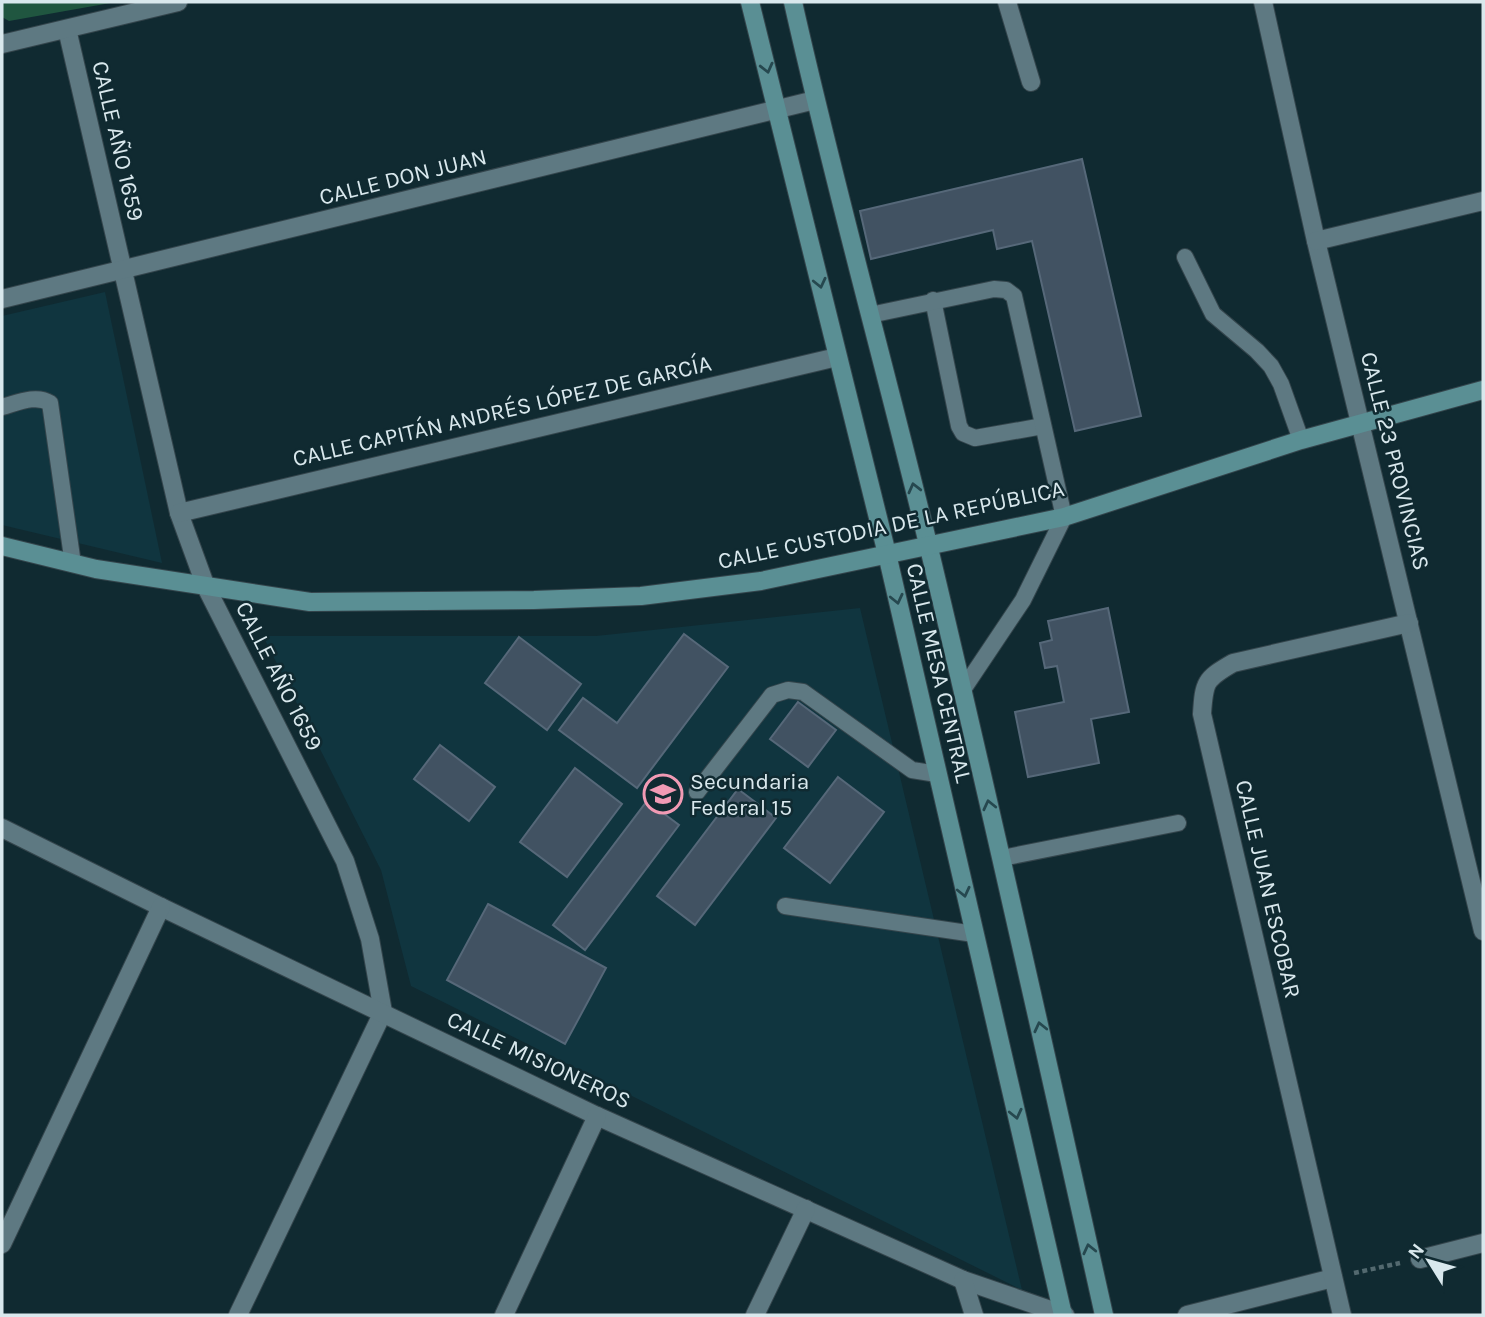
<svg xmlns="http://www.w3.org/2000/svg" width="1485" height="1317" viewBox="0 0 1485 1317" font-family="Karla,sans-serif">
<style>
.built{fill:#10353f}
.green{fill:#205640}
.building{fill:#415262;stroke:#566879;stroke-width:2}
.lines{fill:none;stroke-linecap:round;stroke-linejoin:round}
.service-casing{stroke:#34454c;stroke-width:18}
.minor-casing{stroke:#34454c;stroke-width:20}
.secondary-casing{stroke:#34454c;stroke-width:20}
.path{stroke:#53696f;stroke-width:4.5;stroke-dasharray:5 3.5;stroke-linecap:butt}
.service{stroke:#5e7982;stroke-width:16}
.minor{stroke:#5e7982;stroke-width:18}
.secondary{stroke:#5a8f94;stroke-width:18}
.oneway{stroke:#26484f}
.labels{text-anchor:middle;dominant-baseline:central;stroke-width:5;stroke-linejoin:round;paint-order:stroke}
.street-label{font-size:23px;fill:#d9e8ed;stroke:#102a31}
.poi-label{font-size:23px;fill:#d9e8ed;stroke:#102a31;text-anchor:start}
</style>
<rect width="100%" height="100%" fill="#102a31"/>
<g class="built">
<polygon points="105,292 162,563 2,525 2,316"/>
<polygon points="860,608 1022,1290 411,986 381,870 263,636 596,636"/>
</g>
<polygon class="green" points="2,2 116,2 9,21 2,17"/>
<g class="building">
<polygon points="1082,159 1141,416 1075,431 1032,241 997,249 993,230 871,259 860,211"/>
<polygon points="1108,608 1129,712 1091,719 1099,763 1028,777 1015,712 1064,702 1057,666 1045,668 1040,643 1052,640 1048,621"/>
<polygon points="684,634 728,667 637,788 559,730 583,698 617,723"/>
<polygon points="519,637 581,684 547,730 485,683"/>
<polygon points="798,702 836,730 808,767 770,739"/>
<polygon points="440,745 495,787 469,821 414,779"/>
<polygon points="575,768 622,804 567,877 520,842"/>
<polygon points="838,777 884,812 830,883 784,848"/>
<polygon points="738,789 776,818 695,925 657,896"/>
<polygon points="647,801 679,825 585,950 553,925"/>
<polygon points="488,904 606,968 565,1044 447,980"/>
</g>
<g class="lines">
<defs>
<g id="service">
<polyline points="1185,257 1213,314 1257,351 1271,366 1281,384 1301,440"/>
<polyline points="933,300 959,426 963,433 975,438 1043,426"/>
<polyline points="870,315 994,289 1006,290 1014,296 1064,517 1023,600 962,691"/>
<path d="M2,407C17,403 36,394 50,403L73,564"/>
<polyline points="697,792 772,695 788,690 803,692 912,770 937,774"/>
<polyline points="1002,858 1178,823"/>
<polyline points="785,906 974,934"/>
</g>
<g id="minor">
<polyline points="1007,2 1031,82"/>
<polyline points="1263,2 1316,241 1483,931"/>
<polyline points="67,29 179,513 206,587 345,861 370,939 383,1012 238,1315"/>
<polyline points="2,44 178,2"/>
<polyline points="1316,241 1483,201"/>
<polyline points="2,299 815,100"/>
<polyline points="179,513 837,357"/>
<polyline points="2,828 161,907 597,1116 963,1280 1065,1315"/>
<polyline points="2,1244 161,907"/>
<polyline points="1420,1259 1483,1243"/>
<polyline points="963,1280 974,1315"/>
<polyline points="504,1315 597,1116"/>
<polyline points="755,1315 806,1209"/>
<polyline points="1187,1315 1333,1278"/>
<path d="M1342,1315L1202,714C1204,682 1205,679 1233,663L1409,623"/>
</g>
<g id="secondary">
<polyline points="750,2 887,554 1063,1315"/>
<path d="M793,2C834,185 885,366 929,548C990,803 1047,1059 1104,1315"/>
<polyline points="2,546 96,569 310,602 534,600 641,596 761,581 1064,517 1301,440 1483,390"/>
</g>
</defs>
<use href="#service" class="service-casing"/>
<use href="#minor" class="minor-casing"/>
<use href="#secondary" class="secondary-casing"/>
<polyline class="path" points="1354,1273 1400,1263"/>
<use href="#service" class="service"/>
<use href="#minor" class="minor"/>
<use href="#secondary" class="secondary"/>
</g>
<defs><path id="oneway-chevron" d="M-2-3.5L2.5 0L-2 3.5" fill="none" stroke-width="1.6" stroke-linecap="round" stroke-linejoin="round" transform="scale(1.75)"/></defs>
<g class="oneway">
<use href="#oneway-chevron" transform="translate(767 68) rotate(76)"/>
<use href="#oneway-chevron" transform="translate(820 283) rotate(77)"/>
<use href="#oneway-chevron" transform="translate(914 488) rotate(-104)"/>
<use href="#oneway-chevron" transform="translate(897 599) rotate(77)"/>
<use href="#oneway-chevron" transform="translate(989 805) rotate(-103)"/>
<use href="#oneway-chevron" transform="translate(964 892) rotate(77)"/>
<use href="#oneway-chevron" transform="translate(1040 1027) rotate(-103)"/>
<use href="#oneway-chevron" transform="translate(1016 1114) rotate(77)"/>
<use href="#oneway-chevron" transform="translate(1089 1249) rotate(-103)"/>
</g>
<defs>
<symbol id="school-ring" viewBox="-11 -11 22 22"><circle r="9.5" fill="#102a31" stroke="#f19ab4" stroke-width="1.5"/><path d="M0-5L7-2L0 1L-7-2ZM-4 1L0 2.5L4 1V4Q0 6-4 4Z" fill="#f19ab4"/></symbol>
</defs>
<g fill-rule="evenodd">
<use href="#school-ring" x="641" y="772" width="44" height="44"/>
</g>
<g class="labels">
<g class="street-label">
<text transform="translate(118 141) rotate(77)">CALLE AÑO 1659</text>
<text transform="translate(403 177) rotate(-14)">CALLE DON JUAN</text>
<text transform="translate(502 411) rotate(-13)">CALLE CAPITÁN ANDRÉS LÓPEZ DE GARCÍA</text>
<text transform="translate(1395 461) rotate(76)">CALLE 23 PROVINCIAS</text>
<text transform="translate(891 525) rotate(-12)">CALLE CUSTODIA DE LA REPÚBLICA</text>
<text transform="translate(939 673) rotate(77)">CALLE MESA CENTRAL</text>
<text transform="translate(279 676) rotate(63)">CALLE AÑO 1659</text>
<text transform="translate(1268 889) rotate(77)">CALLE JUAN ESCOBAR</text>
<text transform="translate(539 1060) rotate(25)">CALLE MISIONEROS</text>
</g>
<g class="poi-label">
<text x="690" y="781">Secundaria<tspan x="690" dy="26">Federal 15</tspan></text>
</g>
</g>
<rect width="1485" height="1317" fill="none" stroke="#d9e8ed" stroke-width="7"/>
<g transform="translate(1429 1261) rotate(307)" stroke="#102a31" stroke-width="5" paint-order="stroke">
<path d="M0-5L12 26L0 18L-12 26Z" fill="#d9e8ed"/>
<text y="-10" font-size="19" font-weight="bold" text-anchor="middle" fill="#d9e8ed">N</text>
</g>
</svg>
